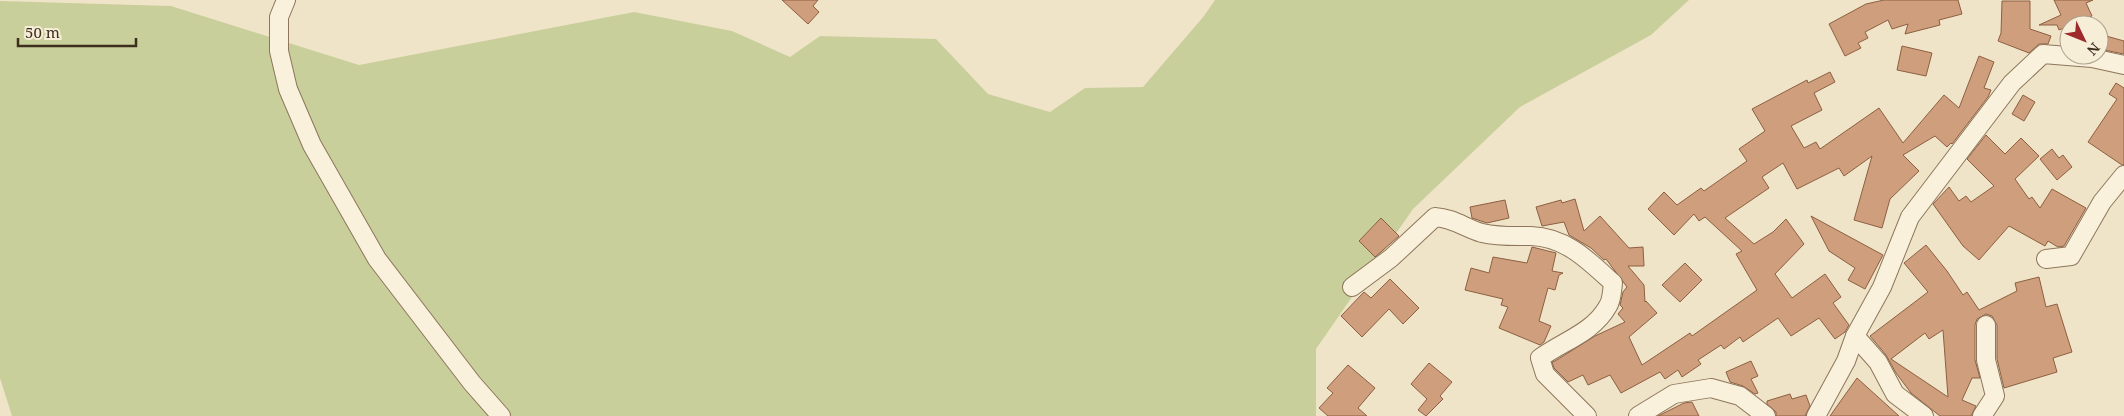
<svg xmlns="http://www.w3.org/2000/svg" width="2124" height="416" viewBox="0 0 2124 416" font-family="'Noto Serif',serif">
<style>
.green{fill:#c9cf9b}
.building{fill:#cf9f7d;stroke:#8d5f41;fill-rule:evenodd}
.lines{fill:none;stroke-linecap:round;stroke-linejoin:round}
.minor-casing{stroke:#8d765c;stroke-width:20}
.minor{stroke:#faf1dc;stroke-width:18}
</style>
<rect width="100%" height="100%" fill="#f0e4c8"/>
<polygon class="green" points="1215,0 1689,0 1651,35 1520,107 1413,209 1316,349 1316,416 12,416 0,378 0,1 171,6 359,65 634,12 732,31 790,57 820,36 936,39 988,94 1050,112 1085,88 1143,87 1204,16"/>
<g class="building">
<polygon points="782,0 818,0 813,6 819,12 808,24"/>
<polygon points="1884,0 1958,0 1962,14 1939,20 1940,25 1905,34 1908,24 1892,29 1888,20 1865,32 1868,38 1858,43 1861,48 1845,56 1829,24 1866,4"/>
<polygon points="2054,0 2093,0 2086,3 2092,16 2059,30 2057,25 2039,25 2061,15"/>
<polygon points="2002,1 2030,1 2030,29 2051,36 2048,44 2039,44 2029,53 1998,41 2001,33"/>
<polygon points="2099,34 2124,41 2124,54 2099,49"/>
<polygon points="1902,46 1932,53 1926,76 1897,70"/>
<polygon points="1979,56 1994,62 1984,88 1991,90 1988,97 1952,144 1951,143 1947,147 1935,136 1903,155 1919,171 1890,199 1882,228 1854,220 1872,156 1844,176 1839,168 1797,189 1783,163 1762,177 1769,188 1725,218 1754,244 1773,232 1786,219 1804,244 1775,274 1792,298 1825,274 1841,297 1833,303 1849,325 1845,332 1835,339 1819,318 1791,336 1778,318 1743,342 1740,337 1724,349 1721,345 1698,360 1701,364 1682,377 1678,370 1665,379 1660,372 1621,393 1610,375 1588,385 1583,375 1568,382 1554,368 1552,362 1555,361 1595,336 1625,322 1618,314 1623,308 1620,305 1623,292 1627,287 1606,259 1604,260 1591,248 1569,235 1564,222 1542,226 1536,207 1561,200 1562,203 1575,199 1584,231 1600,216 1629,248 1643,247 1644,266 1628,266 1644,285 1645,302 1646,301 1657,313 1629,337 1642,365 1690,333 1692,336 1757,290 1736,254 1742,251 1705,217 1699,221 1694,214 1674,235 1648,209 1664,192 1677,205 1701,188 1704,191 1747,161 1739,149 1765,131 1752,109 1807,80 1808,83 1830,72 1835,82 1814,93 1822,110 1791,126 1804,148 1816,142 1820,149 1879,108 1903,143 1944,95 1959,108"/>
<polygon points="2116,83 2124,88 2124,165 2122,165 2088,142 2117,99 2109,94"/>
<polygon points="2023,95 2035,102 2024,121 2012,114"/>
<polygon points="1986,135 2005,154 2021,138 2039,156 2015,179 2029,199 2032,197 2040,208 2052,189 2086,208 2064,246 2058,247 2048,241 2045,246 2009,226 1979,260 1963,246 1933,204 1949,187 1959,201 1966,196 1971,202 1994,186 1967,159"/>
<polygon points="2052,149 2059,158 2063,155 2072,167 2057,180 2040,159"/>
<polygon points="1505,200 1509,218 1487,223 1472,218 1470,207"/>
<polygon points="1811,216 1883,255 1865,289 1848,280 1855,268 1829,251"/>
<polygon points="1381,218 1399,236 1375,257 1359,241"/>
<path d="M1926,245L1947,271L1963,295L1967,292L1979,310L2017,291L2015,283L2039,277L2046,307L2057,304L2072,352L2053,358L2057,372L2004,388L1997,359V325L1992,316L1986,314L1977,319L1975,325V360L1980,378H1972L1962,400L1976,406L1971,416H1940L1911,393L1896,373L1886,355L1870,336L1928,292L1904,263ZM1943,330L1948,397L1891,359L1925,333L1929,339Z"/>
<polygon points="1532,247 1556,253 1552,271 1563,273 1559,275 1555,290 1548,288 1539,321 1551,326 1544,342 1540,345 1499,328 1508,307 1501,305 1503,299 1465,290 1471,268 1489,273 1493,257 1527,263"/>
<polygon points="1685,263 1702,280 1680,302 1662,285"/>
<polygon points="1390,279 1419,308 1403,324 1389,309 1362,337 1341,316 1364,292 1371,298"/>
<polygon points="1751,361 1758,376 1751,379 1758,393 1755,394 1743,386 1730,382 1726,372"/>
<polygon points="1429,363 1452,382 1440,396 1443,399 1426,416 1418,410 1427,399 1411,384"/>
<polygon points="1348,365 1375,388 1358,408 1367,416 1328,416 1319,408 1333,393 1327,388"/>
<polygon points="1857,378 1899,416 1830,416"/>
<polygon points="1790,394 1792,399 1806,395 1810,406 1805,416 1776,416 1776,412 1767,404 1767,401"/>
<polygon points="1692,402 1699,416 1658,416 1684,403"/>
</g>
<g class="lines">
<defs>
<g id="minor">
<polyline points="286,0 279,17 279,51 288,89 312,145 377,259 472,383 501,416"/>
<polyline points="2046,259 2071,256 2102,202 2124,175"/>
<path d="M1352,287L1391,258L1435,217C1453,218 1465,228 1482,233C1499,237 1514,236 1531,236C1566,237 1589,261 1613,283C1612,290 1612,300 1608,306C1593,333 1563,341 1540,358L1545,374L1587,416"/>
<polyline points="1855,336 1878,362 1895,394 1924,416"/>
<polyline points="1638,416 1674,394 1711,388 1740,396 1766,416"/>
<polyline points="1816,416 1846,361 1855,336 1882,287 1910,217 2012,83 2043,54 2092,58 2124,65"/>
<polyline points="1982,416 1995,396 1986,360 1986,325"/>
</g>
</defs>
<use href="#minor" class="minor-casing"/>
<use href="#minor" class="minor"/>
</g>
<g transform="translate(2084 40) rotate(133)"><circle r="24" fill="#f7eed8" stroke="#ada18e"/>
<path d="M0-4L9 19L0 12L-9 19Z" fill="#9e2a2b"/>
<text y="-8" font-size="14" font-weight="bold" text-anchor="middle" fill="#3d2e20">N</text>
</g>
<path d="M18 38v8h118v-8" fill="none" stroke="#3d2e20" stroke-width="2.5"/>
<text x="25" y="38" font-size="15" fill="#3d2e20" stroke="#f7eed8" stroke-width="4" paint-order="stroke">50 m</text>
</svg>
